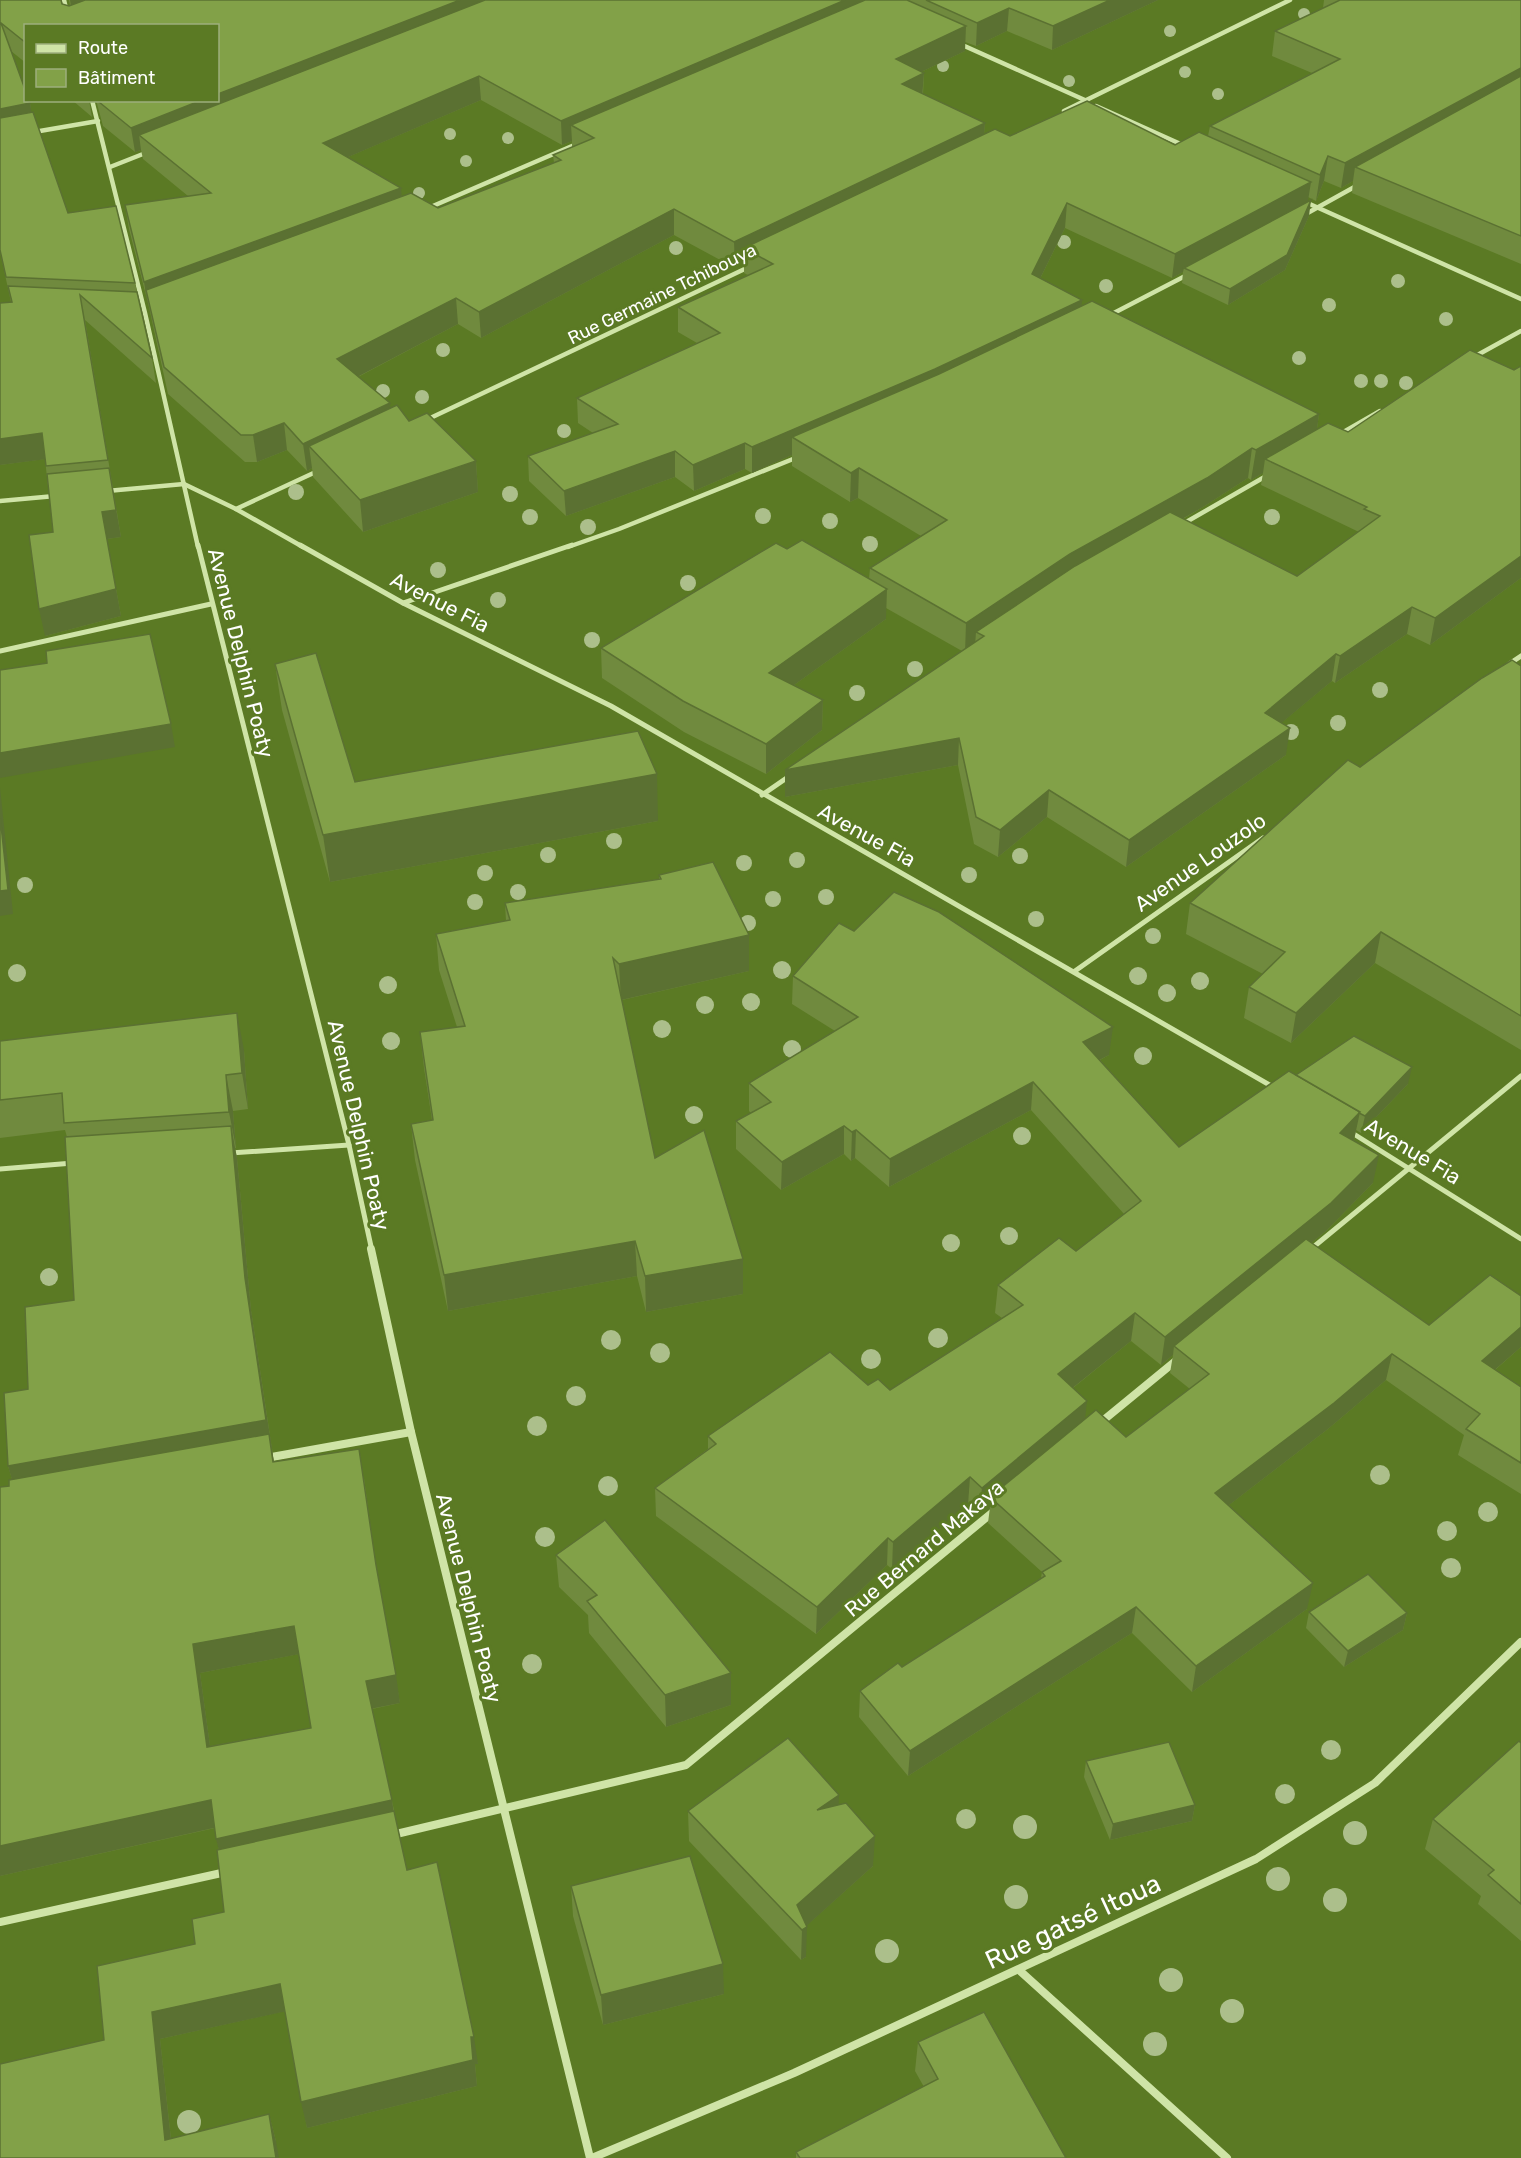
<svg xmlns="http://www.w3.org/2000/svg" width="1521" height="2158" viewBox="0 0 1521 2158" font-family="Rubik,sans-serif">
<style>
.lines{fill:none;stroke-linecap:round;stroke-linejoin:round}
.minor-far2{stroke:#cfe4a7;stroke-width:4.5}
.minor-far1{stroke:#cfe4a7;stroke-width:5}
.minor{stroke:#cfe4a7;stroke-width:8}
.tree{fill:#acbf8b}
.wall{fill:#708a3e;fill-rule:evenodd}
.shaded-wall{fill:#5b7132}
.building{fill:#82a148;stroke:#5b7132;stroke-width:1.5;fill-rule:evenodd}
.labels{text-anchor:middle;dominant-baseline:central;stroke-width:6;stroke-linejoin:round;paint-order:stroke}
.far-street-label{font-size:18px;fill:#fff;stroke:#5b7a24}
.street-label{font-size:21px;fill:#fff;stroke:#5b7a24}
.near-street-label{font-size:26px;fill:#fff;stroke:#5b7a24}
</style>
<rect width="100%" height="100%" fill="#5b7a24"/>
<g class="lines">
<g class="minor-far2">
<polyline points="64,0 70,26"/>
<polyline points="960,44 1087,101"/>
<polyline points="92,100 145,313 198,547"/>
<polyline points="1096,106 1185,146"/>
<polyline points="1064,111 1290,0"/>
<polyline points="34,132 98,121"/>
<polyline points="110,167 148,152"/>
<polyline points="1303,201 1521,299"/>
<polyline points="426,209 579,143"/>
<polyline points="1304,215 1358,185"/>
<polyline points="1110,315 1189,274"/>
<polyline points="1472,358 1521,331"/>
<polyline points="424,421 751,266"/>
<polyline points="1340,434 1380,411"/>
<polyline points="107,491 184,484 236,509 303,547"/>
<polyline points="0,501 55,496"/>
<polyline points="236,509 320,470"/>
<polyline points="1181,525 1268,475"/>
<polyline points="568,547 619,529 798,457"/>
</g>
<g class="minor-far1">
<polyline points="198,545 349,1145 372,1251"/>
<polyline points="300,545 403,603 611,706 1275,1088"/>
<polyline points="403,603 572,545"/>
<polyline points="0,651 211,604"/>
<polyline points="1509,664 1521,656"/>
<polyline points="762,795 791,775"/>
<polyline points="1075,971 1263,838"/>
<polyline points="1349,1131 1521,1239"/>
<polyline points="230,1153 349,1145"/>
<polyline points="0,1169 73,1163"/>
<polyline points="1311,1249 1521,1076"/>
</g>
<g class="minor">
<polyline points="371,1249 411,1432 590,2158"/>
<polyline points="1100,1423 1178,1359"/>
<polyline points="266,1458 411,1432"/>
<polyline points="392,1835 686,1765 993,1512"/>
<polyline points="0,1922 226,1872"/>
<polyline points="1019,1970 1227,2158"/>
<polyline points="592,2158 794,2073 1256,1859 1375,1783 1521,1642"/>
</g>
</g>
<g class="tree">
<circle cx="1304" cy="14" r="6"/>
<circle cx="1170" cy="31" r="6"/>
<circle cx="943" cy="66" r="6"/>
<circle cx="1185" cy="72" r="6"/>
<circle cx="1069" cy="81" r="6"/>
<circle cx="1218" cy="94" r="6"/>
<circle cx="450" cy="134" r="6"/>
<circle cx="508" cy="138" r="6"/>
<circle cx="466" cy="161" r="6"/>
<circle cx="419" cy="193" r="6"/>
<circle cx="1064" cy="242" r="7"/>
<circle cx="676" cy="248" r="7"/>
<circle cx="1398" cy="281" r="7"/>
<circle cx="1106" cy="286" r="7"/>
<circle cx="1329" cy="305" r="7"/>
<circle cx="1446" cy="319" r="7"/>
<circle cx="443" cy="350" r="7"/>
<circle cx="1299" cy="358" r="7"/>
<circle cx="1361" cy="381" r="7"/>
<circle cx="1381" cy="381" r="7"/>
<circle cx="1406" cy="383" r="7"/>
<circle cx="383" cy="391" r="7"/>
<circle cx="422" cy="397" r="7"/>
<circle cx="564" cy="431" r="7"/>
<circle cx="296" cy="492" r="8"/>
<circle cx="510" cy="494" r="8"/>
<circle cx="763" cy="516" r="8"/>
<circle cx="530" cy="517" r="8"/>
<circle cx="1272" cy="517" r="8"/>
<circle cx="830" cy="521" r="8"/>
<circle cx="588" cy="527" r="8"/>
<circle cx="870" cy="544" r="8"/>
<circle cx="438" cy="570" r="8"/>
<circle cx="688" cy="583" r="8"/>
<circle cx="498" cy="600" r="8"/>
<circle cx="592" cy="640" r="8"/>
<circle cx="915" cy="669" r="8"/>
<circle cx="1380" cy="690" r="8"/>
<circle cx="857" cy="693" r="8"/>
<circle cx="1338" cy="723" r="8"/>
<circle cx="1291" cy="732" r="8"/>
<circle cx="614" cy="841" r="8"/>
<circle cx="548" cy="855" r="8"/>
<circle cx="1020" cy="856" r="8"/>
<circle cx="797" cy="860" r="8"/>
<circle cx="744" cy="863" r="8"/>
<circle cx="485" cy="873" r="8"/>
<circle cx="969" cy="875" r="8"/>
<circle cx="25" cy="885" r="8"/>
<circle cx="518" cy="892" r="8"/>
<circle cx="826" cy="897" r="8"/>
<circle cx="773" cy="899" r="8"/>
<circle cx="475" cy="902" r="8"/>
<circle cx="1036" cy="919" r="8"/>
<circle cx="748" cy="923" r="8"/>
<circle cx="1153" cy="936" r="8"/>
<circle cx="782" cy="970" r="9"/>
<circle cx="17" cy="973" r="9"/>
<circle cx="1138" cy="976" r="9"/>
<circle cx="1200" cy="981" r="9"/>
<circle cx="388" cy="985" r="9"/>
<circle cx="1167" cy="993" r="9"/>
<circle cx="751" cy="1002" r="9"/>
<circle cx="705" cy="1005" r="9"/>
<circle cx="662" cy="1029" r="9"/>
<circle cx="391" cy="1041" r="9"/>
<circle cx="792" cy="1049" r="9"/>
<circle cx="1143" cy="1056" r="9"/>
<circle cx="694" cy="1115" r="9"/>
<circle cx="1022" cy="1136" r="9"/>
<circle cx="1009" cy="1236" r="9"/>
<circle cx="951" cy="1243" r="9"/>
<circle cx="49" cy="1277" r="9"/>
<circle cx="938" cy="1338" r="10"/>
<circle cx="611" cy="1340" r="10"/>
<circle cx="660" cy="1353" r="10"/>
<circle cx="871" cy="1359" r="10"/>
<circle cx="576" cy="1396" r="10"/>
<circle cx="537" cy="1426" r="10"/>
<circle cx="1380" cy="1475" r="10"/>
<circle cx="608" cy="1486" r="10"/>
<circle cx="1488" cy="1512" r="10"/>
<circle cx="1447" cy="1531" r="10"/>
<circle cx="545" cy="1537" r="10"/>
<circle cx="1451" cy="1568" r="10"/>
<circle cx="532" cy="1664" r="10"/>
<circle cx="1331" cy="1750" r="10"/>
<circle cx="1285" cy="1794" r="10"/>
<circle cx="966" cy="1819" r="10"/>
<circle cx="1025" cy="1827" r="12"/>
<circle cx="1355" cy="1833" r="12"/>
<circle cx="1278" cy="1879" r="12"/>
<circle cx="1016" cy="1897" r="12"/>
<circle cx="1335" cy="1900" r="12"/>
<circle cx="887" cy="1951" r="12"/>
<circle cx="1171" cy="1980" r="12"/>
<circle cx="1232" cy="2011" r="12"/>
<circle cx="1155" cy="2044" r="12"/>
<circle cx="189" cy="2122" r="12"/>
</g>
<g class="wall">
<path d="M0,0L62,4L69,6H70L69,0H1158L1052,50L1007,31L976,46L965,42V51L921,72L924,73L923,94L985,123L984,134L1175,145L1208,136L1210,126L1312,73L1272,56L1275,31L1323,8L1324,0H1521V264L1352,193L1353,181L1341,188L1324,181L1316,201L1308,197V202L1309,216L1285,270L1228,305L1182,283L1183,272L1172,278L1065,228L1040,279L1081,306L1319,414L1317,429L1348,432L1514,370L1521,366V578L1430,645L1407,634L1335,683L1332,681L1281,723L1286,755L1126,867L1047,817L998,857L974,844L958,765L785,797V770L962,651L886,608V619L794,685L823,700L822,730L766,774L684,732L602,678L601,648L787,549L869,579L870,568L921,536L858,498L850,502L792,466V455L752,473L745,469L694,491L675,477L566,516L529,481L528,456L593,433L578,423L577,398L697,343L678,332V307L748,275L744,273V263L735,268L674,235L481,338L458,324L358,377L390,403V408L409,421L476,461L478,492L363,532L313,477L312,468L307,471L287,450L257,462H245L168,394L149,307L129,229L125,205L188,196L143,159L141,150L135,152L103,126L96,100H218L26,26V63L11,51L30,103L31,112L68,213L135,283L152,358L156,383L85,320L121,537L107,539L121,616L45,636L53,532L45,459L0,465V303L11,302L0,252ZM481,100L562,145L572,141V148L553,155L554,163L438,208L402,196L348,157ZM1263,473L1261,485L1359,532L1297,576L1183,519L1203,507L1248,478L1251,480Z"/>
<polygon points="72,100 89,100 92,117"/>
<polygon points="275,664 355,782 658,821 330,882 282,710"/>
<polygon points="1521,666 1521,1050 1375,963 1291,1043 1244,1018 1249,987 1263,974 1186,934 1190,903 1360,767"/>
<polygon points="659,875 749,935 749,971 622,1000 655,1158 743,1294 646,1312 637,1276 448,1311 415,1160 411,1124 432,1120 424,1068 420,1032 457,1027 439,970 436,934 506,921 505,903 659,879"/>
<path d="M854,931L1109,1055L1100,1060L1179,1147L1296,1075L1408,1084L1361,1133L1356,1130L1354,1140L1373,1183L1326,1231L1311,1243L1429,1325L1521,1296V1347L1495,1370L1521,1387V1494L1458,1455L1464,1435L1386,1380L1328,1429L1229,1505L1307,1609L1192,1692L1132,1633L908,1776L859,1717L860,1691L902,1667L1041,1578L1042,1572L988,1523L990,1507L979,1515L968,1505L892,1569L887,1565L816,1634L656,1516L655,1488L708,1449V1436L868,1385L890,1390L1002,1318L995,1313L998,1285L1076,1251L1124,1214L1031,1110L889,1187L855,1158L851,1161L844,1154L781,1190L736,1149V1121L751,1113L749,1111V1083L835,1031L792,1004L793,976ZM1131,1341L1161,1365L1173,1355L1170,1373L1190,1389L1126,1437L1085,1420L1073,1388Z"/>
<path d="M0,1041L244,1050L248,1109L233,1111L236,1148H235L237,1158L251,1310L274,1462L364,1478L377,1575L400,1703L372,1709L407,1870L478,2064H475L477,2086L307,2128L285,2011L160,2039L171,2139L269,2114L276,2141L0,2158L104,2040L195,1944L224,1912L219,1850L215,1828L0,1876V1487L9,1486L12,1479L8,1466L28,1389L74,1300L67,1137L65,1130L0,1138ZM299,1654L311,1728L210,1746L200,1673Z"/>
<polygon points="556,1555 731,1705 666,1727 589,1633 588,1615 559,1587"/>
<polygon points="1309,1612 1407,1613 1403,1630 1344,1667 1306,1628"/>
<polygon points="1521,1743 1521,1941 1478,1904 1481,1896 1425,1849 1433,1819"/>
<polygon points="1086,1761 1195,1805 1192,1821 1110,1840 1084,1777"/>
<polygon points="839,1805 873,1866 806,1926 806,1957 801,1960 689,1841 688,1811"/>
<polygon points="571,1886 724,1994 603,2025 573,1916"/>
<polygon points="918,2042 1066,2158 796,2158 796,2152 924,2087 915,2071"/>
</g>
<g class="shaded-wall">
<polygon points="70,0 124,0 73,19"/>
<polygon points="460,0 522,0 139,135 141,150 135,152 131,128 202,100 218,100 218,94"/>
<polygon points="845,0 875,0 571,125 572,141 562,145 561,121"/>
<polygon points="1110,0 1158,0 1052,50 1053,26"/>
<polygon points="1009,8 1007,31 976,46 977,23"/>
<polygon points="966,26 965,51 896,84 896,59"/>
<polygon points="1521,68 1521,90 1355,167 1353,181 1341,188 1345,163"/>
<polygon points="924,73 922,98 902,84"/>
<polygon points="479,76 481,100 325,167 323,143"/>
<polygon points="30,103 34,128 0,134 0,109"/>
<polygon points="985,123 983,148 744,248 744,263 735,268 734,242"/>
<polygon points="1328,156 1324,181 1316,201 1320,175"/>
<polygon points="1311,182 1307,207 1184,268 1183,272 1172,278 1175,254"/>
<polygon points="401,188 403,213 146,290 148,307 144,282"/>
<polygon points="1311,200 1309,216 1285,270 1228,305 1230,289"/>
<polygon points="1067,203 1065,228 1030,299 1032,274"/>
<polygon points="674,209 674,235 481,338 479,312"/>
<polygon points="456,298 458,324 340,386 337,359"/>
<polygon points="1082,300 1080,325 792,437 792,455 752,473 752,447"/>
<polygon points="390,403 393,430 309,446 312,468 307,471 303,444"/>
<polygon points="1319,414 1315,444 1265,459 1263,473 1251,480 1256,450"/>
<polygon points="284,423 287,450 257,462 253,435"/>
<polygon points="42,433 47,459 0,465 0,439"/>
<polygon points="745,443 745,469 694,491 693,465"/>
<polygon points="1252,448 1248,478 1203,507 1068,584 984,636 976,632 975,646 965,653 966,623 1070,554"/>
<polygon points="675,451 675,477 566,516 564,491"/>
<polygon points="476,461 478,492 363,532 360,500"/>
<polygon points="109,468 121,537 107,539 121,616 45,636 39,609"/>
<polygon points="859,468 858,498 850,502 851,473"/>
<polygon points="1521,556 1521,578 1430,645 1435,618"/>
<polygon points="887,589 886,619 769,703 769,673"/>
<polygon points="1412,607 1407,634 1335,683 1340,656"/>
<polygon points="1336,654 1332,681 1261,740 1265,713"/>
<polygon points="823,700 822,730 766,774 766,744"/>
<polygon points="171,724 175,747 0,778 0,753"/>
<polygon points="1290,728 1286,755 1126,867 1129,840"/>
<polygon points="959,738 958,765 785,797 785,770"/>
<polygon points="657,774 658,821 330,882 323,835"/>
<polygon points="0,787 13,914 0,916"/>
<polygon points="1049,790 1047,817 998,857 1000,830"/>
<polygon points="1381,932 1375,963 1291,1043 1296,1013"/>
<polygon points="749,935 749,971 621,1000 619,964"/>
<polygon points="237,1013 244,1050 248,1109 242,1073"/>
<polygon points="1113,1027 1109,1055 1080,1070 1083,1042"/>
<polygon points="1412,1067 1408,1084 1361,1133 1365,1116"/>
<polygon points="226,1075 233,1111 236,1148 229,1112"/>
<polygon points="1033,1082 1031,1110 889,1187 890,1159"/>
<polygon points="1360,1112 1354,1140 1334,1161 1340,1133"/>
<polygon points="231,1126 237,1158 251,1310 274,1463 17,1497 8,1466 245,1278"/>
<polygon points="844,1126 844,1154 781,1190 782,1162"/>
<polygon points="856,1130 855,1158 851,1161 852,1132"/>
<polygon points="1379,1155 1373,1183 1326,1231 1179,1350 1174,1346 1173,1355 1161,1365 1165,1337"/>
<polygon points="635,1241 637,1276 448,1311 444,1275"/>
<polygon points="743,1259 743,1294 646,1312 645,1276"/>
<polygon points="1135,1313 1131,1341 1055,1402 1058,1374"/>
<polygon points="1521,1327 1521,1347 1475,1387 1482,1361"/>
<polygon points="1392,1354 1386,1380 1328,1429 1211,1519 1215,1493"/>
<polygon points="1087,1401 1084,1429 990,1497 990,1507 979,1515 982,1488"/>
<polygon points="970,1477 968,1505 892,1569 893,1542"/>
<polygon points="888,1538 887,1565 816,1634 817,1607"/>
<polygon points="1313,1583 1307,1609 1192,1692 1196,1666"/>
<polygon points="1136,1607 1132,1633 908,1776 910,1751"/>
<polygon points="1407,1613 1403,1630 1344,1667 1348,1651"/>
<polygon points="294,1626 300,1654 200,1673 214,1775 207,1747 193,1644"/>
<polygon points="731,1673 731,1705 666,1727 665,1695"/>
<polygon points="396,1675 400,1703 370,1709 366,1681"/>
<polygon points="839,1795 838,1826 817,1810"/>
<polygon points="211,1800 218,1827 0,1876 0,1846"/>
<polygon points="392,1800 396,1828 223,1866 216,1839"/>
<polygon points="1195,1805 1192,1821 1110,1840 1113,1824"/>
<polygon points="875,1836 873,1866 802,1930 797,1905"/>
<polygon points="807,1927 806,1957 801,1960 802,1930"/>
<polygon points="723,1964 724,1994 603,2025 601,1995"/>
<polygon points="280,1984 287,2011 160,2039 173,2158 165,2140 152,2012"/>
<polygon points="471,2037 474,2037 478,2064 475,2064 477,2086 307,2128 301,2102"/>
<polygon points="269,2114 276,2141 279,2158 276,2158"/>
</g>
<g class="building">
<polygon points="0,0 61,0 62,4 69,6 85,0 460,0 218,94 218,26 26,26 26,43 1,23 26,92 26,100 28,100 30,103 0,109"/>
<polygon points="485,0 845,0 561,121 479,76 323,143 401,188 144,282 125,205 211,193 139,135"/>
<polygon points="865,0 907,0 966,26 896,59 924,73 902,84 985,123 734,242 674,209 479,312 456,298 337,359 390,403 303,444 284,423 253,435 241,435 164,367 146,290 411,193 438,208 561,160 553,155 594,138 571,125"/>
<polygon points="926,0 1110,0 1053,26 1009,8 977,23"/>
<polygon points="1340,0 1521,0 1521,68 1345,163 1328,156 1320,175 1210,126 1340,59 1275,31"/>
<polygon points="1521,76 1521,236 1355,167"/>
<polygon points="99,100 202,100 131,128 99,102"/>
<polygon points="1087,101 1175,145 1199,132 1311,182 1175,254 1067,203 1032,274 1082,300 935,369 752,447 745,443 693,465 675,451 564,491 528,456 618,424 577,398 720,333 678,307 773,264 744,248 995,129 1010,136"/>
<polygon points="33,112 68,213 116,206 135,283 6,277 0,250 0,118"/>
<polygon points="1311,200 1287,255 1230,289 1184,268"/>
<polygon points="8,286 137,292 152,358 80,295 108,460 46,466 42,433 0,439 0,303 12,302"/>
<polygon points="1092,301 1319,414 1256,450 1252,448 1207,478 1070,554 966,623 870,568 947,520 859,468 851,473 792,437 939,374"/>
<polygon points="1470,350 1514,370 1521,366 1521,556 1435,618 1412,607 1340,656 1336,654 1265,713 1290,728 1129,840 1049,790 1000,830 976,817 959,738 785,770 984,636 976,632 1075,566 1170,512 1297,576 1380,516 1364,509 1367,507 1265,459 1328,423 1348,432"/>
<polygon points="397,405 409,421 427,413 476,461 360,500 309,446"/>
<polygon points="109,468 116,510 102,512 116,589 39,609 29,535 53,532 47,474"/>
<polygon points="802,540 887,589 769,673 823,700 766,744 683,701 601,648 776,543 787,549"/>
<polygon points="150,634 171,724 0,753 0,670 47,663 46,651"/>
<polygon points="316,653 355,782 638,731 657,774 323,835 275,664"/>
<polygon points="1512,660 1521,666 1521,1016 1381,932 1296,1013 1249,987 1285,952 1190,903 1348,760 1360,767 1482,678"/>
<polygon points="0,816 8,890 0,891"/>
<polygon points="713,862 749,935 619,964 613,958 655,1158 704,1130 743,1259 645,1276 635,1241 444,1275 411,1124 433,1120 420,1032 465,1026 436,934 510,920 505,903 661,879 659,875"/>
<polygon points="894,892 939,912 1113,1027 1083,1042 1179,1147 1289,1071 1360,1112 1340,1133 1379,1155 1331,1203 1165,1337 1135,1313 1058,1374 1087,1401 982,1488 970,1477 893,1542 888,1538 817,1607 655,1488 716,1444 708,1436 830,1352 868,1385 878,1379 890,1390 1023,1305 998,1285 1059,1238 1076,1251 1141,1201 1033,1082 890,1159 856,1130 852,1132 844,1126 782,1162 736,1121 771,1102 749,1083 858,1017 793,976 839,923 854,931"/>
<polygon points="237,1013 242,1073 226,1075 229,1112 64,1123 62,1093 0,1100 0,1041"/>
<polygon points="1354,1036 1412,1067 1365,1116 1359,1113 1360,1112 1296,1075"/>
<polygon points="231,1126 245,1278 266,1420 8,1466 4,1393 28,1389 25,1307 74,1300 65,1137"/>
<polygon points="1306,1239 1429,1325 1490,1275 1521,1296 1521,1327 1482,1361 1521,1387 1521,1463 1466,1429 1480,1414 1392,1354 1334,1403 1215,1493 1313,1583 1196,1666 1136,1607 910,1751 860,1691 898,1663 902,1667 1045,1576 1042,1572 1061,1561 990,1497 1096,1410 1126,1437 1209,1374 1174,1346"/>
<path d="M269,1434L273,1462L359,1449L376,1565L396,1675L366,1681L392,1800L216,1839L211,1800L0,1846V1487L9,1486V1480ZM294,1626L311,1728L207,1747L193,1644Z"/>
<polygon points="605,1520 731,1673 665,1695 587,1601 597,1595 556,1555"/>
<polygon points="1368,1574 1407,1613 1348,1651 1309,1612"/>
<polygon points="788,1738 839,1795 817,1810 846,1803 875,1836 797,1905 807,1927 802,1930 688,1811"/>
<polygon points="1519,1741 1521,1743 1521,1904 1488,1875 1494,1870 1433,1819"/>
<polygon points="1169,1742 1195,1805 1113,1824 1086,1761"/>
<polygon points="394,1811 407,1870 437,1862 474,2037 471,2037 473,2060 301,2102 280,1984 152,2012 165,2140 269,2114 276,2158 0,2158 0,2064 104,2040 97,1966 195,1944 192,1919 224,1912 217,1850"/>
<polygon points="690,1856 723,1964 601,1995 571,1886"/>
<polygon points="984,2012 1066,2158 800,2158 796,2152 938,2079 918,2042"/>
</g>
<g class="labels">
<g class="far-street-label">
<text transform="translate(662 294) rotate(-26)">Rue Germaine Tchibouya</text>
</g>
<g class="street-label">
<text transform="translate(440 602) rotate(27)">Avenue Fia</text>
<text transform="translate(241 653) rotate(76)">Avenue Delphin Poaty</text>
<text transform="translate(867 835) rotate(29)">Avenue Fia</text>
<text transform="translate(1200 862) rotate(-35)">Avenue Louzolo</text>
<text transform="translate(359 1125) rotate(77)">Avenue Delphin Poaty</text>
<text transform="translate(1413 1151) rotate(31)">Avenue Fia</text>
<text transform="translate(924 1548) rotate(-40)">Rue Bernard Makaya</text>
<text transform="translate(469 1598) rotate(76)">Avenue Delphin Poaty</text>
</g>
<g class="near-street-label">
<text transform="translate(1073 1922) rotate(-25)">Rue gatsé Itoua</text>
</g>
</g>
<rect x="24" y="24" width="195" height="78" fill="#5b7a24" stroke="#9daf7c" stroke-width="1.5"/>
<rect x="36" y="44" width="30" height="9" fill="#cfe4a7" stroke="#9daf7c" stroke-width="1.5"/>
<text x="78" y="54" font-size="18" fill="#ffffff">Route</text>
<rect x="36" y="69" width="30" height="18" fill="#82a148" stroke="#9daf7c" stroke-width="1.5"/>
<text x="78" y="84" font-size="18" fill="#ffffff">Bâtiment</text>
</svg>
